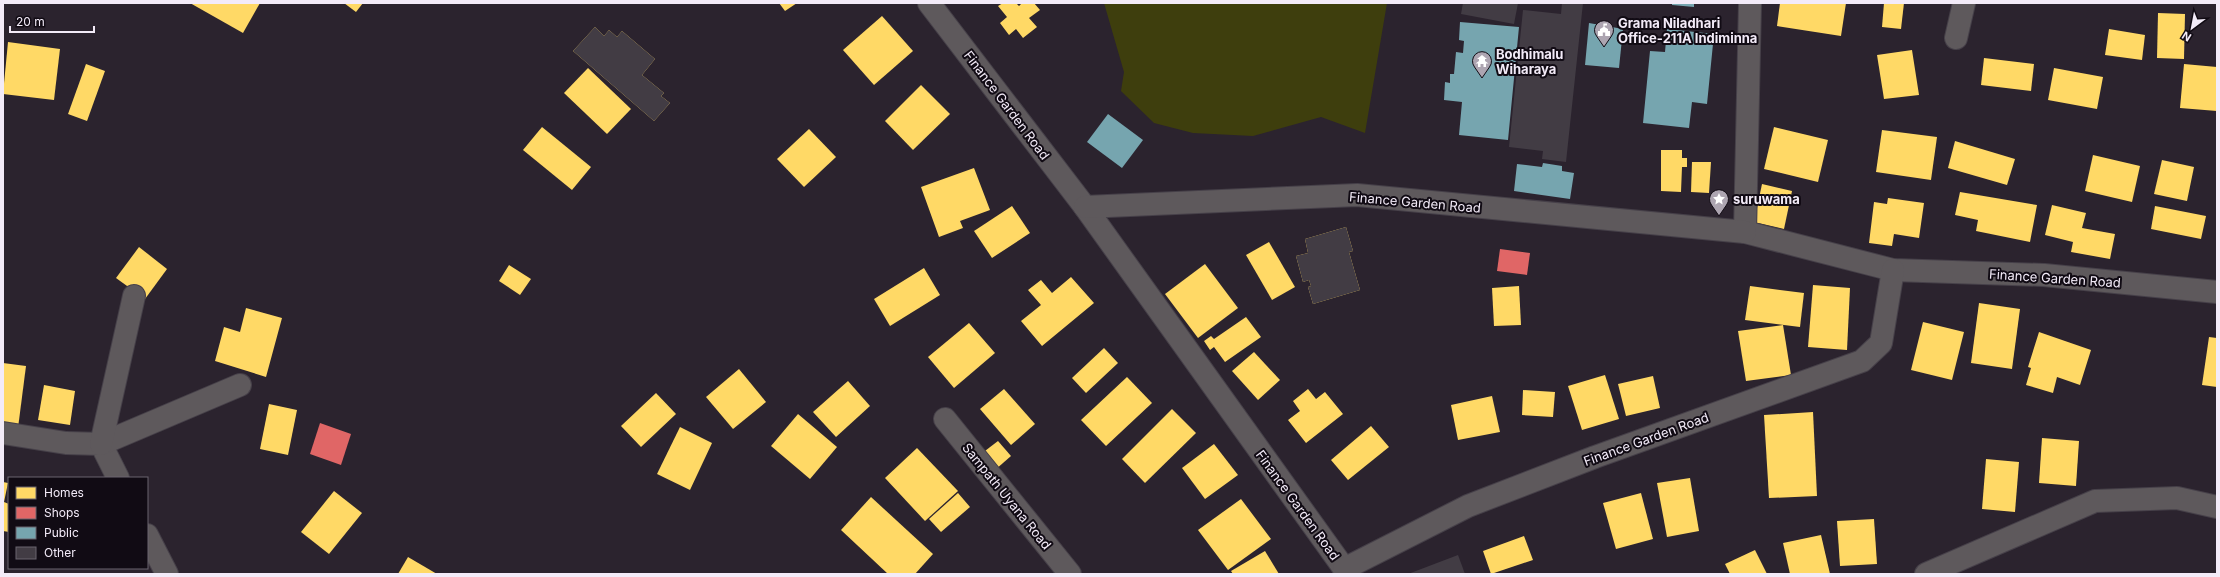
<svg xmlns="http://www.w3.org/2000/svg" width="2220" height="577" viewBox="0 0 2220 577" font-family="Inter,sans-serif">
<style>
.green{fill:#3e3e0d}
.homes{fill:#ffd966}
.shops{fill:#e06666}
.public{fill:#76a5af}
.building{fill:#423c44}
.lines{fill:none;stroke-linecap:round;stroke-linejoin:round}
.minor-casing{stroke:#464049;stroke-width:24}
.minor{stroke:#5e595c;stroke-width:22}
.labels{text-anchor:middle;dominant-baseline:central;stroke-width:4;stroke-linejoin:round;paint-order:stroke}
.poi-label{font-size:13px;font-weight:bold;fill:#f3ebf8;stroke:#110b14;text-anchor:start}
.street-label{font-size:13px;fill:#f3ebf8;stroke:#110b14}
</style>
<rect width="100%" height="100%" fill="#2b232e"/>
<polygon class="green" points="1104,3 1387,3 1365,133 1321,117 1253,136 1193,133 1154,123 1121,91 1124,72"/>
<g class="homes">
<polygon points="190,3 260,3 243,33"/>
<polygon points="344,3 363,3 356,12"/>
<polygon points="779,3 797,3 785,11"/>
<polygon points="1003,3 1016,3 1019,6 1022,3 1034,3 1040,10 1029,18 1037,27 1023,38 1016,29 1009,35 1000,23 1007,17 998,6"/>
<polygon points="1780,3 1846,3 1841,36 1777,26"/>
<polygon points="1884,3 1904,3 1901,29 1882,27"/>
<polygon points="2158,13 2185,14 2184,59 2157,58"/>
<polygon points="882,16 913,51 874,85 843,50"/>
<polygon points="595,27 604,36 609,30 617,37 622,31 655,59 642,75 664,93 661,96 670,103 654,121 573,51"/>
<polygon points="2109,29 2145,35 2142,60 2105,55"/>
<polygon points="8,42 60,49 54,100 3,94"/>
<polygon points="1912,50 1919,95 1884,99 1877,55"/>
<polygon points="1984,58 2034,64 2031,91 1981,85"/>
<polygon points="86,64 105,71 87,121 68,114"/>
<polygon points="2184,64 2217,67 2217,111 2180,108"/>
<polygon points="588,68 631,109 607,134 564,93"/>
<polygon points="2054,68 2103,77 2097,109 2048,100"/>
<polygon points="921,85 950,114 913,150 885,121"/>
<polygon points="542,127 591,167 572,190 523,150"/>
<polygon points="1774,127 1828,140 1818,182 1764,169"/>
<polygon points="809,129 836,157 804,187 777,159"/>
<polygon points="1882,130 1937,137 1931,180 1876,172"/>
<polygon points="1955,141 2015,159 2007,185 1948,168"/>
<polygon points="1661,150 1682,150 1682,158 1687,158 1687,167 1682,167 1681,192 1661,191"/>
<polygon points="2093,155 2140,166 2132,202 2085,191"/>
<polygon points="2162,160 2194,167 2187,201 2154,194"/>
<polygon points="1692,162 1711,162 1709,193 1691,192"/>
<polygon points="974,168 990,210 960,221 963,228 939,237 921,187"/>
<polygon points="1762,184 1792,191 1784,229 1754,222"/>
<polygon points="1960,192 2037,205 2030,242 1976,231 1978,220 1955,215"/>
<polygon points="1888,198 1924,203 1919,238 1894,234 1892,246 1869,243 1874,202 1887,204"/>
<polygon points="2052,205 2086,213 2082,228 2115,234 2110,259 2071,252 2073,242 2045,235"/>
<polygon points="1012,206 1030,233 992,258 974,231"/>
<polygon points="2155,206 2206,216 2201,239 2151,229"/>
<polygon points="1346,227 1353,251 1349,252 1360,290 1313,304 1308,287 1311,286 1309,280 1303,282 1296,256 1308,253 1305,239"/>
<polygon points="1269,242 1295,287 1272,300 1246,255"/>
<polygon points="139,247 167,269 145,299 116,278"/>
<polygon points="1205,264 1238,308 1198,338 1165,294"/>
<polygon points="509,265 531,279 520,295 499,281"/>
<polygon points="924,268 940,295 890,326 874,299"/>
<polygon points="1071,277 1094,303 1042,346 1021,321 1041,305 1028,290 1041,280 1052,293"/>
<polygon points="1813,285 1850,288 1847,350 1808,347"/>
<polygon points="1519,286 1521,325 1494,326 1492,288"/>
<polygon points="1750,286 1804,293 1800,327 1745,320"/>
<polygon points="1979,303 2020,309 2012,369 1971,363"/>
<polygon points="246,308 282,318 266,377 215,361 224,327 240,332"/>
<polygon points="1246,317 1261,337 1225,362 1214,347 1210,350 1204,341 1211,336 1214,339"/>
<polygon points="1923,322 1964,332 1952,380 1911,370"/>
<polygon points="969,323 995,353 954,388 928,357"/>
<polygon points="1783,325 1791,375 1746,381 1738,331"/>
<polygon points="2039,332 2091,350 2080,385 2057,377 2053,393 2026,385 2031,368 2028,367"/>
<polygon points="2209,337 2217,338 2217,387 2202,385"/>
<polygon points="1104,348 1118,363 1086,393 1072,378"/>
<polygon points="1254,352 1280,380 1258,400 1232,371"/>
<polygon points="3,363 26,366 18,428 3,426"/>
<polygon points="739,369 766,402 733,429 706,397"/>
<polygon points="1605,375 1619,419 1582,430 1568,386"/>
<polygon points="1653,376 1660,408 1626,416 1618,384"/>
<polygon points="1127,377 1152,403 1106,446 1081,420"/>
<polygon points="848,381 870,406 836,437 813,412"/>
<polygon points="44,385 75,391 70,425 38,420"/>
<polygon points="1004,389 1035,424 1011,445 980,409"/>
<polygon points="1308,389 1316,399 1325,392 1343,414 1306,443 1288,420 1300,411 1293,401"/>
<polygon points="1523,390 1555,392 1553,417 1522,415"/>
<polygon points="656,393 676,414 641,447 621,426"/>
<polygon points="1492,396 1500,432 1458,440 1451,405"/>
<polygon points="269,404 297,410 288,455 260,449"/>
<polygon points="1172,409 1196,433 1145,483 1122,459"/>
<polygon points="1813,412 1817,496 1769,498 1764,415"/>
<polygon points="798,414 837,447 810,479 771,446"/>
<polygon points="1371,426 1389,447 1348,480 1331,460"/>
<polygon points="680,427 712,443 690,490 657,474"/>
<polygon points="2042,438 2079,441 2076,486 2039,483"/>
<polygon points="998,441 1011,456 995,470 981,454"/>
<polygon points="1214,444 1238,475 1205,499 1182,468"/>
<polygon points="917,448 958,491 925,521 885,478"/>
<polygon points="1986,459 2019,462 2015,512 1982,509"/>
<polygon points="1690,478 1699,531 1667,537 1657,483"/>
<polygon points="3,482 8,483 4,502 9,504 9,532 3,531"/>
<polygon points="334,491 362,513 329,554 301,532"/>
<polygon points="958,493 970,507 941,532 929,519"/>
<polygon points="1641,493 1653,539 1616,549 1603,503"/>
<polygon points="871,497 933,554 915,574 888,574 841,530"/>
<polygon points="1241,499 1271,539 1228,570 1198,530"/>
<polygon points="1874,519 1877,564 1840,566 1837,521"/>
<polygon points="1821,535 1830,574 1790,574 1783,543"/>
<polygon points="1524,536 1533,560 1491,574 1483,551"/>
<polygon points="1755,550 1767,574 1730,574 1725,564"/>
<polygon points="1265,551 1279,574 1233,574 1231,571"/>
<polygon points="408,557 437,574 398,574"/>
</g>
<g class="shops">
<polygon points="1500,249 1530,253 1527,275 1497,271"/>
<polygon points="320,423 351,434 341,465 310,454"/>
</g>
<g class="public">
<polygon points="1672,3 1694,3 1694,7 1672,5"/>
<polygon points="1460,22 1519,27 1508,140 1459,135 1462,102 1444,100 1445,82 1450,83 1450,74 1454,74 1456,52 1463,53 1464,41 1459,40"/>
<polygon points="1589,23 1623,29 1619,68 1585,65"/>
<polygon points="1667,29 1714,34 1707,104 1692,102 1689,128 1643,123 1650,51 1665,52"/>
<polygon points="1108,114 1143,140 1122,168 1087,142"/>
<polygon points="1543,163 1562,166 1562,171 1574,173 1570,199 1514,191 1517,164 1542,167"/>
</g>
<g class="building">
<polygon points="1463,3 1518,3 1514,24 1461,14"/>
<polygon points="1562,3 1583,3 1566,162 1542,159 1543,151 1509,147 1523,10 1561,14"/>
<polygon points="595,27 604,36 609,30 617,37 622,31 655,59 642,75 664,93 661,96 670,103 654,121 573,51"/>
<polygon points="1346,227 1353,251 1349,252 1360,290 1313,304 1308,287 1311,286 1309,280 1303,282 1296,256 1308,253 1305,239"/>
<polygon points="1458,555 1465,574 1408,574"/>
</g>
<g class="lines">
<defs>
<g id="minor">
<polyline points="929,3 1085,207 1348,574"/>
<polyline points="1750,3 1745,232 1893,270 2044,275 2217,292"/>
<polyline points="1956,38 1964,3"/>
<polyline points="1085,207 1357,195 1745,232"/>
<polyline points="945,419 1070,574"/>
<polyline points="3,433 66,443 101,444 118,478"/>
<polyline points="101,444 240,385"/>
<polyline points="101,444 134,296"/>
<polyline points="147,535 167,574"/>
<polyline points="1344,569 1468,506 1595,457 1862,361 1881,343 1893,270"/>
<polyline points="1926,574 2095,501 2177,498 2217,507"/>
</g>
</defs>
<use href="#minor" class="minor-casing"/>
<use href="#minor" class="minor"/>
</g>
<defs>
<symbol id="civic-pin" viewBox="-11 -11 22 30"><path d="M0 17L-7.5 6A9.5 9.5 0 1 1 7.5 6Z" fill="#ada5b1" stroke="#110b14"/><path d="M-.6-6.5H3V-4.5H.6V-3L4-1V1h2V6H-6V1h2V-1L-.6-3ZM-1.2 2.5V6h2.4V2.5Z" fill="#fff"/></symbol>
<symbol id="temple-pin" viewBox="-11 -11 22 30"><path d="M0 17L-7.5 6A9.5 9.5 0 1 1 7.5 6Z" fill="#ada5b1" stroke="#110b14"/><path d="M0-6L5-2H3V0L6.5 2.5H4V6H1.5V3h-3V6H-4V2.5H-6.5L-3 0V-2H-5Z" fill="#fff"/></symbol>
<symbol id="sight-pin" viewBox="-11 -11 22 30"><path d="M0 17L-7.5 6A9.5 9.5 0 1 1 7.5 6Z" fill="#ada5b1" stroke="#110b14"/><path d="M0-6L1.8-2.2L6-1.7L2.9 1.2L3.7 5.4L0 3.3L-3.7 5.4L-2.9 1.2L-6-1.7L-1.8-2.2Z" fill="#fff"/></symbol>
</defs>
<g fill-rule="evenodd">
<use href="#civic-pin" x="1593" y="19" width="22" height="30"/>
<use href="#temple-pin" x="1471" y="50" width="22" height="30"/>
<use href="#sight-pin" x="1708" y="188" width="22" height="30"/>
</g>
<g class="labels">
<g class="poi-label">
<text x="1618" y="23">Grama Niladhari<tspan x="1618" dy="15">Office-211A Indiminna</tspan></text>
<text x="1496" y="54">Bodhimalu<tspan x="1496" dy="15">Wiharaya</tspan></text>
<text x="1733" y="199">suruwama</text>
</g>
<g class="street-label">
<text transform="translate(1007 105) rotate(53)">Finance Garden Road</text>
<text transform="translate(1415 202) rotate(5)">Finance Garden Road</text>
<text transform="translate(2055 278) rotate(4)">Finance Garden Road</text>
<text transform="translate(1646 439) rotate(-20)">Finance Garden Road</text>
<text transform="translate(1007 496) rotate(51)">Sampath Uyana Road</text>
<text transform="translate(1298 505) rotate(54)">Finance Garden Road</text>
</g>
</g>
<rect width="2220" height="577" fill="none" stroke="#f3ebf8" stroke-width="8"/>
<rect x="8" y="477" width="140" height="92" fill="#110b14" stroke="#6b656f"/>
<rect x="16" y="487" width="20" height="12" fill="#ffd966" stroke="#6b656f"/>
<text x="44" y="497" font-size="12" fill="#f3ebf8">Homes</text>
<rect x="16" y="507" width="20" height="12" fill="#e06666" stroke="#6b656f"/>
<text x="44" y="517" font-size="12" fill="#f3ebf8">Shops</text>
<rect x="16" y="527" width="20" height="12" fill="#76a5af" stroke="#6b656f"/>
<text x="44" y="537" font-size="12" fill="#f3ebf8">Public</text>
<rect x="16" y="547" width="20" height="12" fill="#423c44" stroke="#6b656f"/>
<text x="44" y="557" font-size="12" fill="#f3ebf8">Other</text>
<g transform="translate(2192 28) rotate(212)" stroke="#110b14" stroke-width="3" paint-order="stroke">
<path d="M0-3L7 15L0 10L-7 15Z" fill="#f3ebf8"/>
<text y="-6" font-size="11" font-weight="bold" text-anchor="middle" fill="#f3ebf8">N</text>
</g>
<path d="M10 26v6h84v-6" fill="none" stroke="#f3ebf8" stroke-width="2"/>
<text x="16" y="26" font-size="12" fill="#f3ebf8" stroke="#110b14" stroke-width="3" paint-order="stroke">20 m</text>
</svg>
